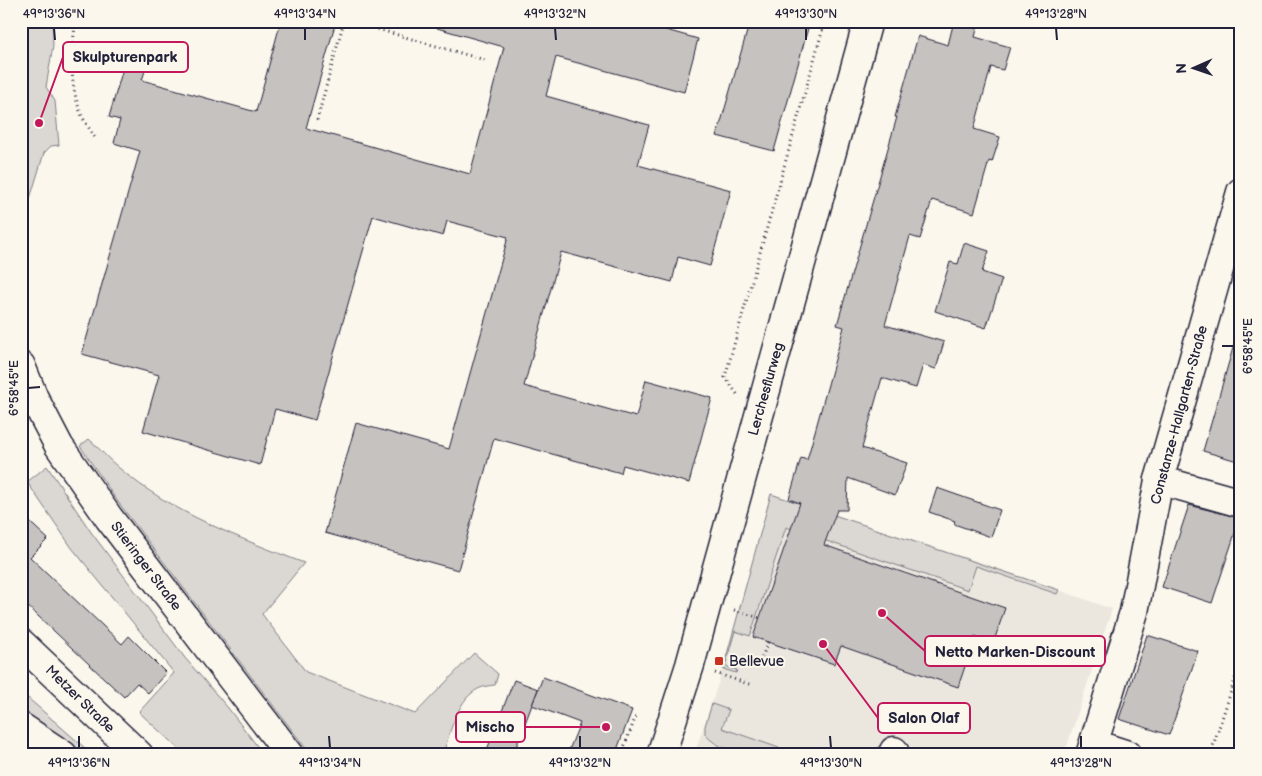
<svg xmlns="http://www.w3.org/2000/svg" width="1262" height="776" viewBox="0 0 1262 776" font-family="'Balsamiq Sans',sans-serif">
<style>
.built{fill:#ebe7df}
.green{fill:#dbd8d3;stroke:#7e7d87}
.building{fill:#c6c2c0;stroke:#22223b}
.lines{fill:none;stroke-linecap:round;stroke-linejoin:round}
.minor-casing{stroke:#22223b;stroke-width:31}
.major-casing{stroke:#22223b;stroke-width:31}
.path{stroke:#22223b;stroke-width:3;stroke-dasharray:1 4;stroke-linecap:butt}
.minor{stroke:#fbf7ec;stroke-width:28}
.major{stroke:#fbf7ec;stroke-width:28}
.ticks{fill:none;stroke:#22223b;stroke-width:2}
.poi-dot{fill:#c8321e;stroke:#fbf7ec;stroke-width:2}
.labels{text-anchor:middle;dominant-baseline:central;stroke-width:4;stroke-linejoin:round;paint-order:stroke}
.street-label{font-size:14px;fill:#22223b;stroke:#fbf7ec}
.poi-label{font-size:14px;fill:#22223b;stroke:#fbf7ec;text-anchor:start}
.leader{fill:none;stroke:#c2185b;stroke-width:2}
.callout-dot{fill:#c2185b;stroke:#fbf7ec;stroke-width:2}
.callout{fill:#fbf7ec;stroke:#c2185b;stroke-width:2}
.callout-label{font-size:15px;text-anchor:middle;font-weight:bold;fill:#22223b}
.neatline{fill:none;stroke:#22223b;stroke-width:2}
.ticks-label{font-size:12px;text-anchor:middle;fill:#22223b}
</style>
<rect width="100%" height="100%" fill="#fbf7ec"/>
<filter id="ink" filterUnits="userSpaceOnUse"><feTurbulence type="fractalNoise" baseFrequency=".02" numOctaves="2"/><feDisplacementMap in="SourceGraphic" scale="10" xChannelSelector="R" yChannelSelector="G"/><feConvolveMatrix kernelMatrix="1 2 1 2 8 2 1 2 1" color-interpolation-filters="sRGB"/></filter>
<g filter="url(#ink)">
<polygon class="built" points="771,494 989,565 1112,609 1064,755 694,755 719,681"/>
<g class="green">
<polygon points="21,21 52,21 53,46 46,87 55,101 59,145 51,146 44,153 21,228"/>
<path d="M89,439C99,448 108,459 119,468C172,513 239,538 304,563L262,614L306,672L415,714L474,653L498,674L495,685C486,686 479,687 472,693C457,704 448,737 443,755H311L118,502L80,446Z"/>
<polygon points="47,466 91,532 185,658 228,708 264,755 185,755 139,712 174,673 72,548 27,482"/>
<polygon points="771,494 1059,590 1057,594 976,566 968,590 786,527 750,636 735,631 725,666 737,670 736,673 723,669"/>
<polygon points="21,692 93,755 21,755"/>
<path d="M712,704L729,710L722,728L799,755C773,755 723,758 705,734V726Z"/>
</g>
<g class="building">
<polygon points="281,21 336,21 306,128 470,174 504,47 437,28 438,21 634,21 698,39 684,92 556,57 546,96 649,125 638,165 731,190 710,266 678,257 672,282 561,252 524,386 636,417 646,380 712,398 689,483 623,465 621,473 494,438 458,570 325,533 356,423 449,449 508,237 447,221 443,236 373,216 315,420 275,409 260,465 143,431 159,375 82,354 140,151 114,143 120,120 109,117 124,65 145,71 142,80 256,112"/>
<polygon points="750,21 810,21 774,151 717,136"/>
<polygon points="954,21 979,21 975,37 1010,47 1003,70 991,67 974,129 1000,137 992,162 989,161 974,213 932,200 920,239 910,236 885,325 944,342 936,369 923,365 916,388 882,378 862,448 907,463 895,495 848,478 847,510 837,510 824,545 1005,608 993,644 975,637 958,687 841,646 834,664 753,637 800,503 789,499 801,458 807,460 844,327 837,325 897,117 895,117 918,36 948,45"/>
<polygon points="964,243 989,251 982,272 1002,279 986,328 935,311 950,262 958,264"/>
<polygon points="1235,341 1241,341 1241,462 1203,451"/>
<polygon points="937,488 1000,510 991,537 954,524 955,521 929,512"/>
<polygon points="1189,505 1240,518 1212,603 1162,587"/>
<polygon points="21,514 48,539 30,557 122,644 129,636 166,673 148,693 137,683 124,697 21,600"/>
<polygon points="1147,635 1198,651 1169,735 1119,719"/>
<polygon points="543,677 632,710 615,755 567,755 580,723 532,705"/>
<polygon points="514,680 538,689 513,755 485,755"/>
</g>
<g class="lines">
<defs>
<g id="minor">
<polyline points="21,366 34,398 59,446 109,518 290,755"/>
<polyline points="1159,480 1241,503"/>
<polyline points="21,727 63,755"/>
<polyline points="1094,744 1128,755"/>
<polyline points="661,755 690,665 868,21"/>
<polyline points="892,755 894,751"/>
<polyline points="1090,755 1134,612 1159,480 1241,192"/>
</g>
<polyline id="major" points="21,643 139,755"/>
</defs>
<use href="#minor" class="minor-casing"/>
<use href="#major" class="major-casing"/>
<g class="path">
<path d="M76,21C71,51 69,82 80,111C83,120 90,129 95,138"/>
<polyline points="349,21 485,60"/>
<polyline points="1227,21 1241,25"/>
<polyline points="317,120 344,21"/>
<polyline points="737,394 725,377 825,21"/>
<polyline points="734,610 760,618"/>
<polyline points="762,657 768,642"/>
<polyline points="715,673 752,685"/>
<polyline points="621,755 636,716"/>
<polyline points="1210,755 1241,661"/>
</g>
<use href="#minor" class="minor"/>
<use href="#major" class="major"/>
</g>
</g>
<path class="ticks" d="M54,28L55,40M305,28V40M555,28L556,40M806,28V40M1056,28L1057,40M1222,346H1234M28,388L40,387M79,736V748M329,736L330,748M580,736V748M830,736L831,748M1081,736V748"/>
<rect class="poi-dot" x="714" y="656" width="10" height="10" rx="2.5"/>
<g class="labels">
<g class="street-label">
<text transform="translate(766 389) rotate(-74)">Lerchesflurweg</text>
<text transform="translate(1179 415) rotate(-75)">Constanze-Hallgarten-Straße</text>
<text transform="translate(146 566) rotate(53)">Stieringer Straße</text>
<text transform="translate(80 699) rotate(44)">Metzer Straße</text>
</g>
<g class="poi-label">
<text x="729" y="661">Bellevue</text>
</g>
</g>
<path class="leader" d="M39 123L63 57M882 613L925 651M823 644L878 718M606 727L525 727"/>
<g class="callout-dot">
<circle cx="39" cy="123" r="5"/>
<circle cx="882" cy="613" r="5"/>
<circle cx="823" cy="644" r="5"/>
<circle cx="606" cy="727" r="5"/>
</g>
<g class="callout">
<rect x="63" y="42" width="125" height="30" rx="5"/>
<rect x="925" y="636" width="180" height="30" rx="5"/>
<rect x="878" y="703" width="92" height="30" rx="5"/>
<rect x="456" y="712" width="69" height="30" rx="5"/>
</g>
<g class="callout-label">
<text x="125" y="62">Skulpturenpark</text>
<text x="1015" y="657">Netto Marken-Discount</text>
<text x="924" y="723">Salon Olaf</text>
<text x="490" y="732">Mischo</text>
</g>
<rect width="1262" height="776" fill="none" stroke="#fbf7ec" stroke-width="55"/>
<g transform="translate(1194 68) rotate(268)" stroke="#fbf7ec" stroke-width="4" paint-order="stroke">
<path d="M0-4L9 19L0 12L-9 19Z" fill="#22223b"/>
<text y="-8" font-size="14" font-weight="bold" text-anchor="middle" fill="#22223b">N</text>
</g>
<rect x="28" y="28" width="1206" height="720" class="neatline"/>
<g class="ticks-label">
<text x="54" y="18">49°13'36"N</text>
<text x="305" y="18">49°13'34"N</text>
<text x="555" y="18">49°13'32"N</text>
<text x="806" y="18">49°13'30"N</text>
<text x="1056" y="18">49°13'28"N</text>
<text transform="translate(1248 346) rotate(-90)" y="4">6°58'45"E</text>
<text transform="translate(14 388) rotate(-90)" y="4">6°58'45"E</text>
<text x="79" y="767">49°13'36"N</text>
<text x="330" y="767">49°13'34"N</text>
<text x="580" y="767">49°13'32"N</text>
<text x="831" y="767">49°13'30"N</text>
<text x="1081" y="767">49°13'28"N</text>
</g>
</svg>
